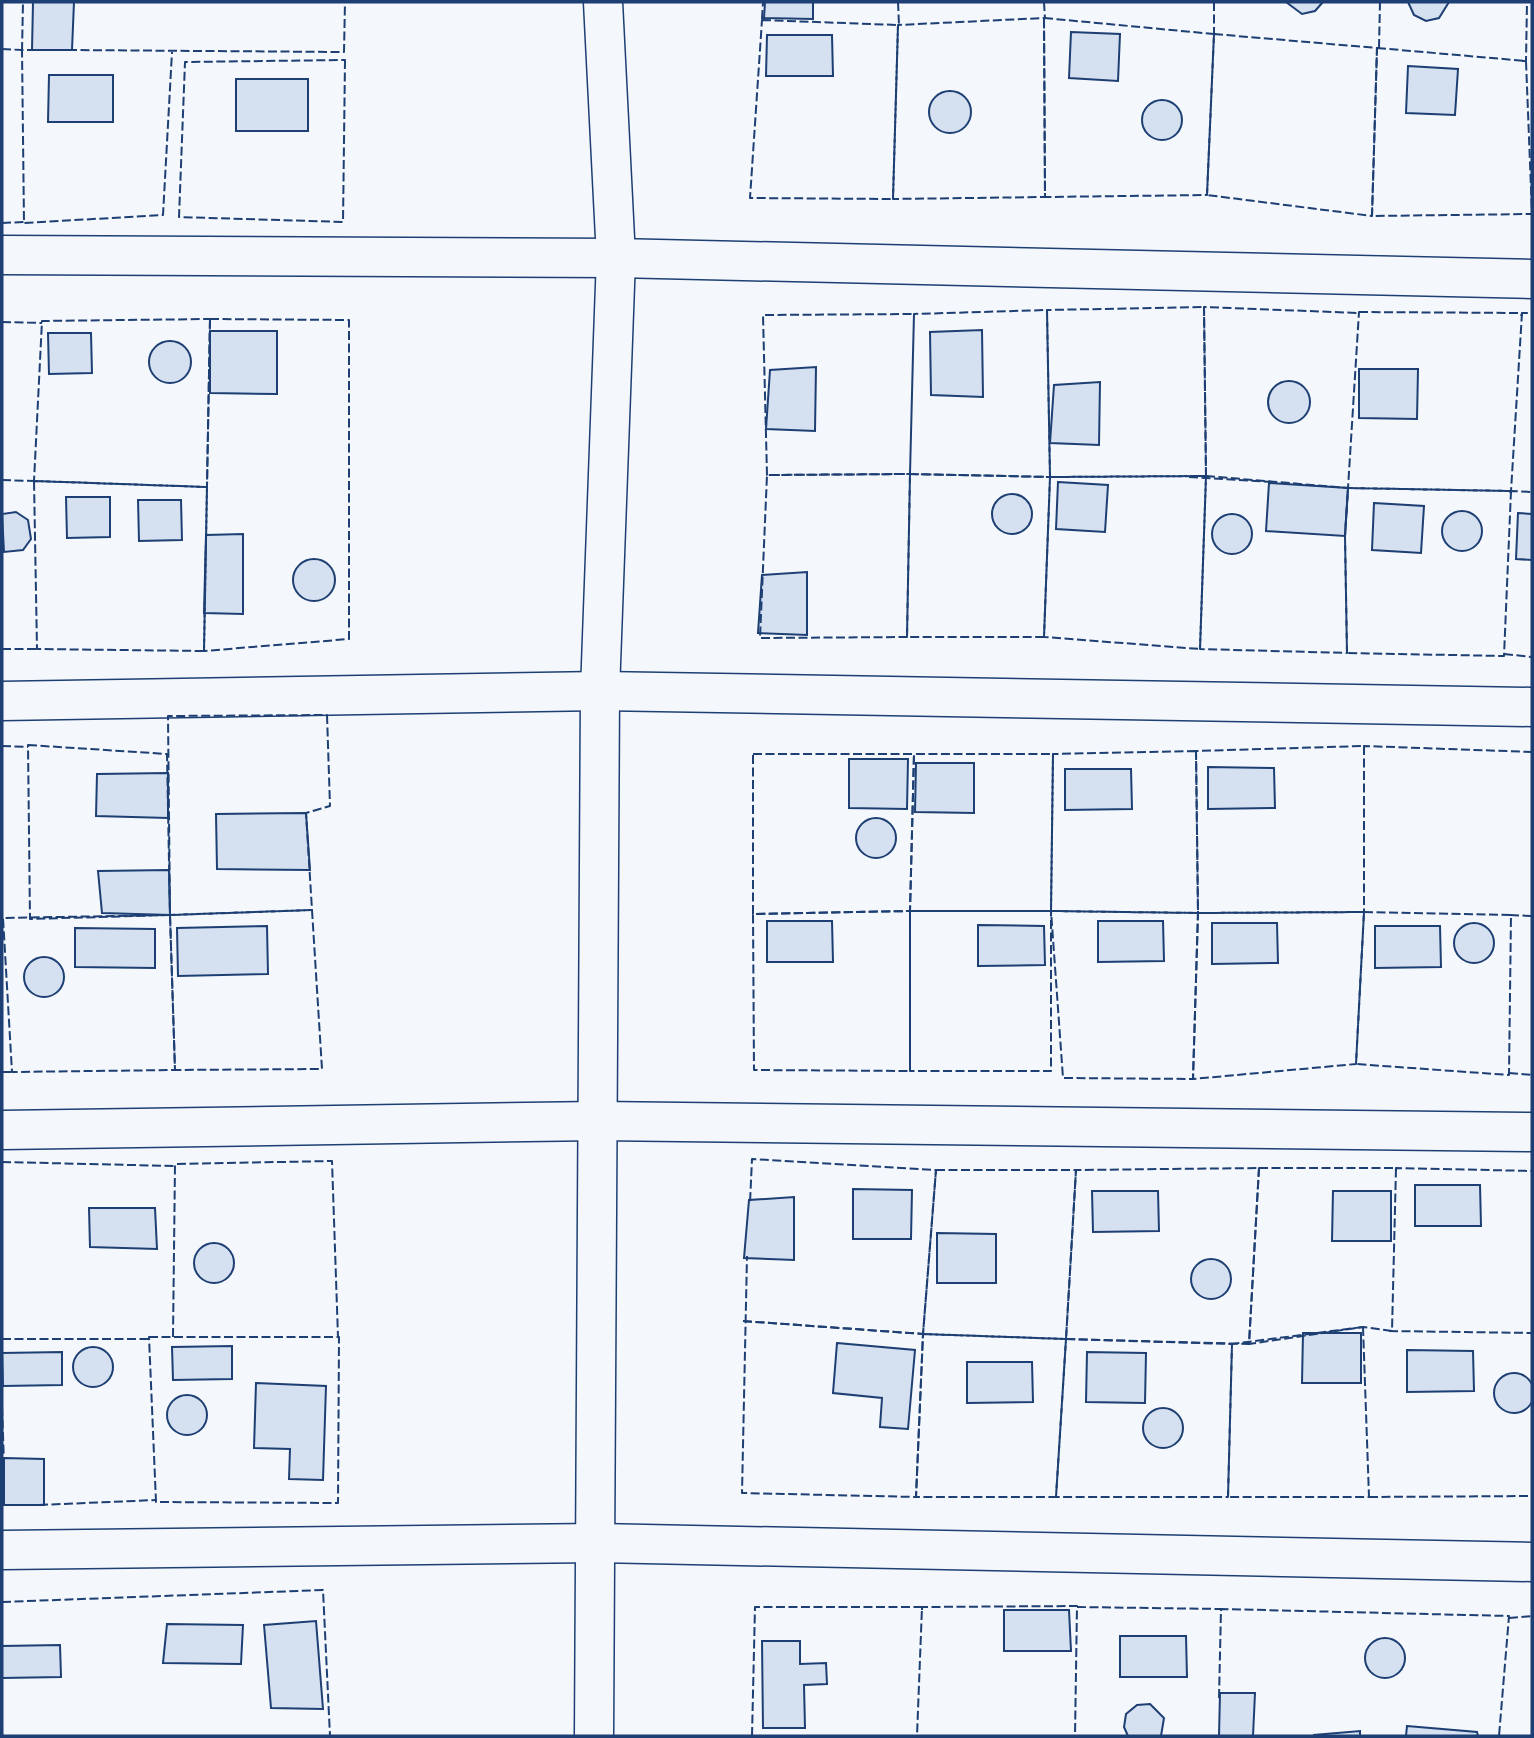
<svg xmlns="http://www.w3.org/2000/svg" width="1534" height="1738" viewBox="0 0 1534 1738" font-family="'Nunito Sans',sans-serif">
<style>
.building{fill:#d5e0f0;stroke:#1d3f73;stroke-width:2}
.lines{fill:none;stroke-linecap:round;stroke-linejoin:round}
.minor-casing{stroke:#1d3f73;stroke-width:41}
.minor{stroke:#f4f7fb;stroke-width:38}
.fence{stroke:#1d3f73;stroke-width:2;stroke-dasharray:9 3.5;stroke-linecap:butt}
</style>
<rect width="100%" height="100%" fill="#f4f7fb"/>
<g class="building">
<polygon points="33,2 74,2 72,50 32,50"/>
<polygon points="765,2 813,2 813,19 764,18"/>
<polygon points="1286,2 1323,2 1315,11 1302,14"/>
<polygon points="1449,2 1439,18 1426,21 1414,15 1408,2"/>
<polygon points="1071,32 1120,34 1118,81 1069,78"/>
<polygon points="767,35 832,35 833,76 766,76"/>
<polygon points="1408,66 1458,69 1455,115 1406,113"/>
<polygon points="49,75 113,75 113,122 48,122"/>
<rect x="236" y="79" width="72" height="52"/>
<circle cx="950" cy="112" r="21"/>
<circle cx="1162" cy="120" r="20"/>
<polygon points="982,330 983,397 931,395 930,332"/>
<polygon points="210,331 277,331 277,394 210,393"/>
<polygon points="48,333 91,333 92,373 49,374"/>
<circle cx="170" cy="362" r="21"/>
<polygon points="816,367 815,431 766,429 770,370"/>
<polygon points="1359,369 1418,369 1417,419 1359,418"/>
<circle cx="1289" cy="402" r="21"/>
<polygon points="1100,382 1099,445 1050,443 1054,385"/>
<polygon points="1058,482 1108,485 1105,532 1056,529"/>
<polygon points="1269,483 1348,488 1345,536 1266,531"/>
<circle cx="1012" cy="514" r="20"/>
<polygon points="66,497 110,497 110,537 67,538"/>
<polygon points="138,500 181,500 182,540 139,541"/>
<polygon points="1374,503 1424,506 1421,553 1372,550"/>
<circle cx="1462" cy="531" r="20"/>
<polygon points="16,512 28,520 31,539 23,550 4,552 2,514"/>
<polygon points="1518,513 1532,514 1532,560 1516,559"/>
<circle cx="1232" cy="534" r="20"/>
<polygon points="243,534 243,614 204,613 206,535"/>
<circle cx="314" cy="580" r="21"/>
<polygon points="807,572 807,635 758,633 762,575"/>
<polygon points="849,759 908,759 907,809 849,808"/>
<polygon points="916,763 974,763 974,813 915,812"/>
<polygon points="1208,767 1274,768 1275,808 1208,809"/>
<polygon points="1065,769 1131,769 1132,809 1065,810"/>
<polygon points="168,773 168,818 96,816 97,774"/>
<polygon points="306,813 310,870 217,869 216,814"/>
<circle cx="876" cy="838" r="20"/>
<polygon points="169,870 170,915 102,913 98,871"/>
<polygon points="767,921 832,921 833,962 767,962"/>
<polygon points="1098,921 1163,921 1164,961 1098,962"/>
<circle cx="1474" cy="943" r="20"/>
<polygon points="1212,923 1277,923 1278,963 1212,964"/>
<polygon points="978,925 1044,926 1045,965 978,966"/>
<polygon points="267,926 268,974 178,976 177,928"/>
<polygon points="1375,926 1440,926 1441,967 1375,968"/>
<polygon points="75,928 155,929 155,968 75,967"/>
<circle cx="44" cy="977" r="20"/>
<polygon points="1415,1185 1480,1185 1481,1226 1415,1226"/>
<polygon points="853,1189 912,1190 911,1239 853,1239"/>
<polygon points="1092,1191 1158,1191 1159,1231 1093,1232"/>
<polygon points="1333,1191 1391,1191 1391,1241 1332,1241"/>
<polygon points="794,1197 794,1260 744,1258 749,1200"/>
<polygon points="89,1208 155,1208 157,1249 90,1247"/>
<polygon points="937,1233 996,1234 996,1283 937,1283"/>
<circle cx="214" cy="1263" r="20"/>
<circle cx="1211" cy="1279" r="20"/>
<polygon points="1303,1333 1361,1333 1361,1383 1302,1383"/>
<polygon points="837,1343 915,1350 908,1429 880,1427 882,1398 833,1393"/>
<polygon points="232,1346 232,1379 173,1380 172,1347"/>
<circle cx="93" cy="1367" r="20"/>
<polygon points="1407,1350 1473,1351 1474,1391 1407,1392"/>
<polygon points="62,1352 62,1385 3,1386 2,1353"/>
<polygon points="1087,1352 1146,1353 1145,1403 1086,1402"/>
<polygon points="967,1362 1032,1362 1033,1402 967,1403"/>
<circle cx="1514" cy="1393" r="20"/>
<polygon points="256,1383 326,1386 323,1480 289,1479 290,1449 254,1448"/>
<circle cx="187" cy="1415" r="20"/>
<circle cx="1163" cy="1428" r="20"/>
<polygon points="4,1458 44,1459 44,1505 4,1505"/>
<polygon points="1004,1610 1069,1610 1071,1651 1004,1651"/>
<polygon points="316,1621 323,1709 271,1708 264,1625"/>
<polygon points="167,1624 243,1625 241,1664 163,1663"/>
<polygon points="1120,1636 1186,1636 1187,1677 1120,1677"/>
<circle cx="1385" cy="1658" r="20"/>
<polygon points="762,1641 800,1641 800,1664 826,1663 827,1684 804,1685 805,1728 763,1728"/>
<polygon points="60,1645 61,1677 2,1678 2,1646"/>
<polygon points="1220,1693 1255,1693 1253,1736 1219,1736"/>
<polygon points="1150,1704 1164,1718 1161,1736 1128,1736 1124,1727 1126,1714 1137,1705"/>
<polygon points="1407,1726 1477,1732 1478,1736 1406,1736"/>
<polygon points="1360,1731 1360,1736 1314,1736 1314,1735"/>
</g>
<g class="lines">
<defs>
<g id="minor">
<polyline points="2,255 616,258 1532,279"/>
<polyline points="2,701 600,691 1532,707"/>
<polyline points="2,1130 598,1121 1532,1132"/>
<polyline points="2,1550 597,1543 1532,1562"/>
<polyline points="594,1736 600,691 616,258 603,2"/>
</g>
</defs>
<use href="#minor" class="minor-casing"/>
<use href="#minor" class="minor"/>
<g class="fence">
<polyline points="898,2 899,25"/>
<polyline points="1044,2 1045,19"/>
<polyline points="1214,2 1214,34 1217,34"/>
<polygon points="1044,18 1214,34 1207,195 1045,197"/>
<polygon points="1044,18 1045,197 893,199 898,25"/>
<polyline points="762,19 763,2"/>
<polygon points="762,20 898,25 893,199 750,198"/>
<polygon points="1214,34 1377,48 1372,216 1207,195"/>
<polygon points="1377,48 1526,61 1532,214 1372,216"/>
<polyline points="1379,48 1380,2"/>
<polyline points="2,49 22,50"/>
<polyline points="36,50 22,50 24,223 163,215 172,52"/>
<polyline points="68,50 344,52 345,2"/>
<polyline points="22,51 23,2"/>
<polygon points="345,60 343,222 179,217 185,62"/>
<polyline points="1522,61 1526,61 1527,2"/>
<polyline points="2,223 24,222"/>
<polygon points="1204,307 1206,476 1050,477 1047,310"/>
<polygon points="1359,312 1522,313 1511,491 1348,488"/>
<polyline points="1521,316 1522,313 1532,313"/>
<polygon points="210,319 349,320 349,639 204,651"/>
<polygon points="210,319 207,487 34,481 42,321"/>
<polyline points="2,322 42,323"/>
<polyline points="910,474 914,314 763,315 767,475 910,474 1050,477 1047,310 914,314 910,474"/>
<polygon points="910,474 907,637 760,638 767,475"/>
<polygon points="910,474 1050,477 1044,637 907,637"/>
<polyline points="1206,476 1204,307 1359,313"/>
<polygon points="1206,476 1200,649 1044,637 1050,477"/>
<polygon points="1206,476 1348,488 1345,536 1347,653 1200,649"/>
<polyline points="1189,477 1274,482"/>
<polyline points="2,480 34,481 34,484"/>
<polygon points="34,481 207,487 204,651 37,649"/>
<polygon points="1348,488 1511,491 1504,656 1347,653 1345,536"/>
<polyline points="1510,493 1511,491 1532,492"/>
<polyline points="2,649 37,649"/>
<polyline points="1504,654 1532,657"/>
<polygon points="327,715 330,806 306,813 312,910 170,915 168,716"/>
<polygon points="28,745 167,754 170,915 30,919"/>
<polyline points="2,746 28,747"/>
<polygon points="1364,746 1364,912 1198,913 1196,751"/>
<polyline points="1364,749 1364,746 1532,752"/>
<polygon points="1196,751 1198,913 1051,911 1053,754"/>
<polygon points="753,754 914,754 910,911 753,914"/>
<polygon points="312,910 322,1069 175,1070 170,915"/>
<polygon points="910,911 910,1071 754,1070 753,914"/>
<rect x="910" y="911" width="141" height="160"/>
<polyline points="1051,911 910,911 914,754 1053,754 1051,911 1063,1078 1193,1079 1198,913 1051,911"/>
<polygon points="1364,912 1356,1064 1193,1079 1198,913"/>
<polygon points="1364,912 1511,915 1509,1075 1356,1064"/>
<polygon points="170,915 175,1070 12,1072 3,918"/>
<polyline points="1510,915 1532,916"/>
<polyline points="2,1072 12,1072 12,1069"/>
<polyline points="1509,1073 1532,1075"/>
<polyline points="2,1162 175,1166"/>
<polygon points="1259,1168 1249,1344 1066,1339 1076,1170"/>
<polygon points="1259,1168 1396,1168 1392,1331 1363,1327 1249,1344"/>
<polygon points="936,1170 1076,1170 1066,1339 923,1334"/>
<polyline points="1396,1171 1396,1168 1532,1171"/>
<polyline points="743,1321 923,1334 936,1170 752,1159 750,1203"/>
<polyline points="743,1321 923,1334 916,1497 742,1493 747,1256"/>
<polygon points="1363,1327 1369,1497 1228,1497 1232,1344"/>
<polyline points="1389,1331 1532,1333"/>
<polygon points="923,1334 1066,1339 1056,1497 916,1497"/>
<polygon points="149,1337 339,1337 338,1503 156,1502"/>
<polyline points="173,1337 175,1164 332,1161 338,1337"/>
<polyline points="2,1339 149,1339"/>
<polygon points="1066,1339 1232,1344 1228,1497 1056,1497"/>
<polyline points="2,1407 4,1463"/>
<polyline points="1369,1497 1532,1496"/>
<polyline points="39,1505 156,1500"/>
<polyline points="2,1602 323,1590 330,1736"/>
<polyline points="1077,1607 1221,1609 1221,1611"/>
<polyline points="922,1610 922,1607 1077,1606 1075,1736"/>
<polyline points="1509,1618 1532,1616"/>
<polyline points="1219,1698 1221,1609 1509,1616 1499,1736"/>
<polyline points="752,1736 755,1607 922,1607 917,1736"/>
</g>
</g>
<rect width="1534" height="1738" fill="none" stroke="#1d3f73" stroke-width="7"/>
</svg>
